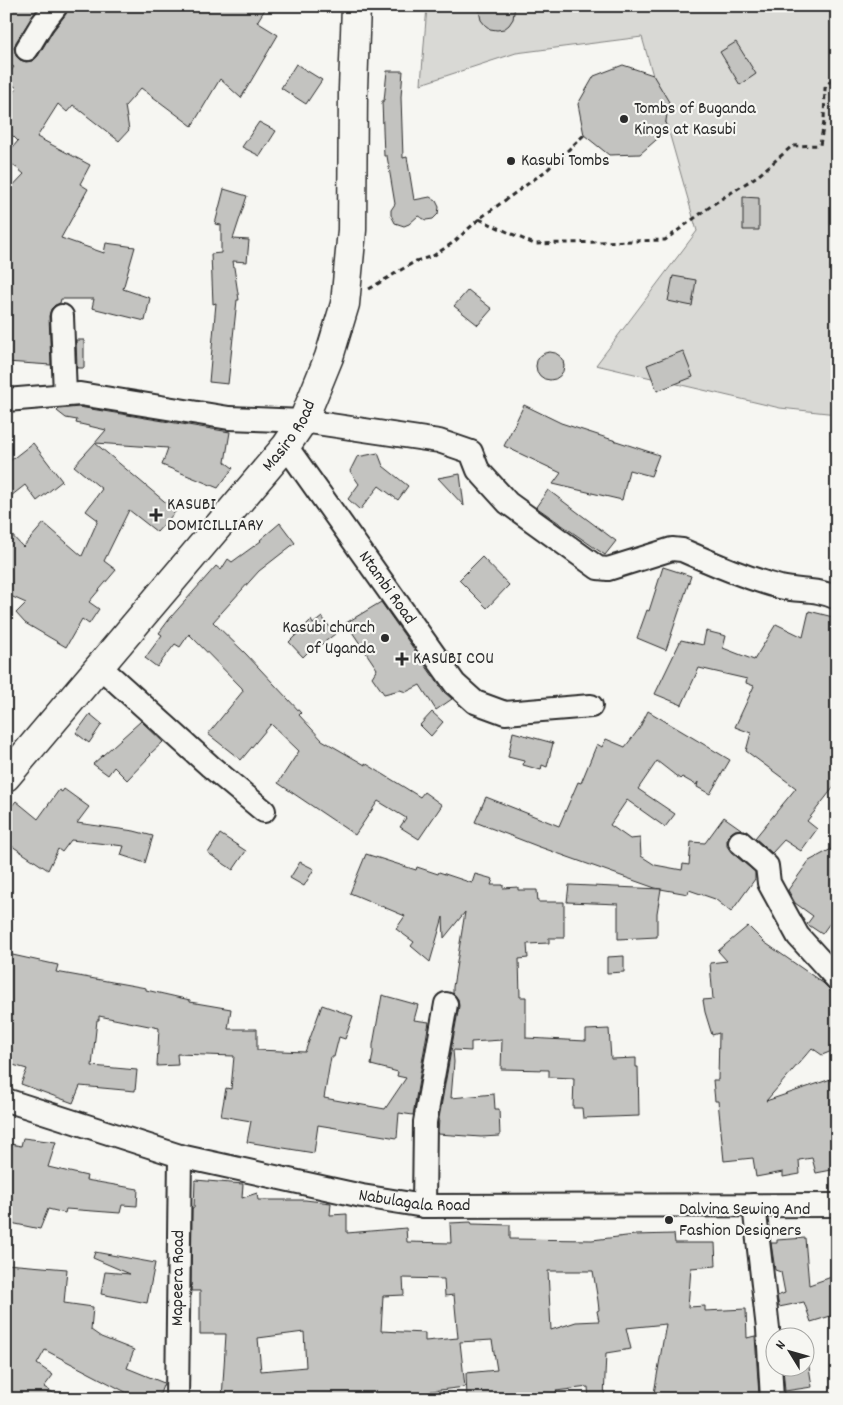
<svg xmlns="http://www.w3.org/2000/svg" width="843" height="1405" viewBox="0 0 843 1405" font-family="Dekko,sans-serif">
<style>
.green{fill:#d9d9d5;stroke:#828280}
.building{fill:#c3c3c0;stroke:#2b2b2b;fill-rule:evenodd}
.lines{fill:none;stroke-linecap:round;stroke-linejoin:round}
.minor-casing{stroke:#2b2b2b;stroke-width:26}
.major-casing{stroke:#2b2b2b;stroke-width:31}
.path{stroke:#2b2b2b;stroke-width:3;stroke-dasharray:5 4;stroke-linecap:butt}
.minor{stroke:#f6f6f2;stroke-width:22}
.major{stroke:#f6f6f2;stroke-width:28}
.poi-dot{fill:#2b2b2b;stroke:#f6f6f2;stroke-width:2}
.labels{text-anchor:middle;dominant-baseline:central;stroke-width:4.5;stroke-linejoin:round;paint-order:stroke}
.poi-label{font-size:18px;fill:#2b2b2b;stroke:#f6f6f2;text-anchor:start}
.street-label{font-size:18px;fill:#2b2b2b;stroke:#f6f6f2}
</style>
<rect width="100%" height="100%" fill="#f6f6f2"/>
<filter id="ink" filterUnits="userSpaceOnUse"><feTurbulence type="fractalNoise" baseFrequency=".02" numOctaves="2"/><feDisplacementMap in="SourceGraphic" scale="10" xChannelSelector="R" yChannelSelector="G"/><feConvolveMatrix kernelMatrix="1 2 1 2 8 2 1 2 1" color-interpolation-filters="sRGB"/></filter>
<g filter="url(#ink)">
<polygon class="green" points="427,6 837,6 837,414 780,408 596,365 697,231 642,37 516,53 421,84"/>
<g class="building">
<polygon points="6,6 39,6 16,42 14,48 16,56 20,60 26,62 33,61 38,56 53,31 66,14 69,6 267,6 257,22 278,35 241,98 220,79 192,126 141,88 125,106 129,130 119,141 73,105 67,112 58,104 37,137 90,165 80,184 88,189 61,238 104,253 106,243 135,247 123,289 150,298 145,321 92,308 94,299 61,299 60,303 55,305 51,309 49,316 51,365 6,362 6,193 24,174 6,159 6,155 18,141 6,129 6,101 17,88 6,80 6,77 14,67 6,61"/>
<polygon points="478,6 515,6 513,19 509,25 504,29 497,30 490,29 485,25 481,20"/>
<polygon points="736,42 756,74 740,85 720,52"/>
<polygon points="296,64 322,80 306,104 281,88"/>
<polygon points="623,65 653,75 669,102 664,133 640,154 609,155 584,135 578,104 594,76"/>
<polygon points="387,71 403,71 401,97 403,158 407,157 414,200 430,197 436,201 439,207 438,214 433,219 426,220 418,216 409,224 404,226 395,223 391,215 391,210 395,204 387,156 384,156 382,101 384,101"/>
<polygon points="259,122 276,131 260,156 242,147"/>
<polygon points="224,189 247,196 233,239 249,240 247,262 233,261 239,300 237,300 228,384 209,382 216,303 213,304 211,254 221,253 221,225 215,224"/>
<polygon points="743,197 759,198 759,230 743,230"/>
<polygon points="673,276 696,280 692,306 668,301"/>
<polygon points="468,290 492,309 478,325 454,306"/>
<polygon points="76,340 84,340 84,368 77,368"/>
<polygon points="683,351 693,377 657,391 647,365"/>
<circle cx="550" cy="366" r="14"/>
<polygon points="524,405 561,423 659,455 651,476 629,470 622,500 553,484 561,473 504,446"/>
<polygon points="79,407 230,432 225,462 233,468 218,488 162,465 168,448 95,443 106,430 76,423 77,420 66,418 57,411 59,409"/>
<polygon points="33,443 62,481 37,501 25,485 6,500 6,464"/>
<polygon points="95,443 176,511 157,532 129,510 104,561 116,570 89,602 99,609 89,624 82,619 66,647 25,623 16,613 26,603 6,594 6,529 23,547 44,523 82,556 98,520 86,511 102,489 74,466"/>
<polygon points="378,453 383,466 408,486 398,500 379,486 360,510 348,499 359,484 350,471 357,457"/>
<polygon points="460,474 464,506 438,478"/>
<polygon points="548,490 616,541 605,555 536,507"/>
<polygon points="280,523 295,543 259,571 213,622 246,654 301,713 299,715 322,740 365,765 365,763 420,797 424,792 442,805 419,839 400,827 406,818 378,801 355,835 278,783 299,751 271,724 241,760 208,734 243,691 242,688 189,634 180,647 175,644 157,667 145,658 162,635 159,633 171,617 216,566 221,570 228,559 232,562 261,541 260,540"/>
<polygon points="482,557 509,585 487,608 459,580"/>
<polygon points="663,567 691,576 666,650 637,638 647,610 649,611"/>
<polygon points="381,602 444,692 452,699 436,710 420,685 406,692 400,690 384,694 372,677 377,669 346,623"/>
<polygon points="809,611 837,618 837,783 807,821 817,829 801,851 784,840 772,853 755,838 796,788 746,751 751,733 735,727 754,686 746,683 747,679 699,668 682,705 655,694 681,640 703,645 706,631 726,636 723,648 754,660 776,624 803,637"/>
<polygon points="322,617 335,634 318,647 316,644 303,657 289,642 311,620 313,624"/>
<polygon points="648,711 730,760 710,794 697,787 698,782 696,785 682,777 680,779 657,761 638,789 675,814 665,827 627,800 610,825 630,839 640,838 641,856 655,865 682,870 683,864 689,865 691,842 705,843 724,817 741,829 735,830 730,834 727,839 727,846 731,852 755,872 755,879 731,912 715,899 689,890 688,894 655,888 537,846 475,822 486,797 559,826 578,782 581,783 597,744 602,747 606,739 625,747 639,729"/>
<polygon points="432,712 443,722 431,736 420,725"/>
<polygon points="90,714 102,724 89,743 76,733"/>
<polygon points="141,721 163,742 150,754 151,755 127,780 114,767 108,775 93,764"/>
<polygon points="513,732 553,743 547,767 542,765 541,770 523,765 524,761 508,757"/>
<polygon points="64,789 89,807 77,823 134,831 153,836 145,863 121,855 124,846 71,840 62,852 58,849 48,870 6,842 6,813 16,801 38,819 59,790 62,792"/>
<polygon points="220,834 246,851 233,870 208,853"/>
<polygon points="837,846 837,913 822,934 807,924 813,916 795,903 788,890 809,861"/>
<polygon points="366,854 416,870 417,867 438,874 439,872 472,883 475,874 493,879 491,885 503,885 503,888 518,887 518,890 537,890 538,902 564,902 564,938 549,938 549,943 527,944 528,958 519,959 520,997 526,997 526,1038 586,1041 586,1030 609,1029 611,1059 636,1058 636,1067 638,1067 639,1116 583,1118 582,1108 573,1108 574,1078 549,1077 549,1070 501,1069 502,1040 471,1042 471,1051 453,1050 454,1062 451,1098 494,1094 495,1109 499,1109 500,1136 481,1137 438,1134 439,1118 459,1006 458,999 453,993 453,987 465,912 444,938 443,917 430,962 411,946 414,942 396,929 405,916 350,893"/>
<polygon points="300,862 314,869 304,886 290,878"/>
<polygon points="569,885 661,889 657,913 657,937 618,939 618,904 567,902"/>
<polygon points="748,926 764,942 823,983 830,990 837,1002 837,1049 822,1055 812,1048 766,1101 831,1079 833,1085 837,1084 837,1169 816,1173 812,1158 799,1160 800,1174 783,1177 783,1172 756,1177 753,1158 724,1161 718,1101 715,1101 713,1080 718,1080 719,1033 712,1035 705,1012 703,1000 713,999 710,963 727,961 718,951"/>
<polygon points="8,954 58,965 56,972 146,988 146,990 190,1000 190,1002 231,1009 228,1029 257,1029 257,1050 305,1052 322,1005 353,1016 345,1039 339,1037 334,1057 331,1057 324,1098 385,1109 406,1078 397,1076 398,1072 371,1065 373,1053 373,1045 382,995 418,1005 414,1020 429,1022 413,1115 399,1113 397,1138 318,1125 314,1153 247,1142 251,1121 221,1116 226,1088 231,1089 234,1056 177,1054 178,1065 157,1066 159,1028 99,1016 99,1020 97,1020 92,1066 137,1070 135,1091 80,1086 73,1103 21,1084 27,1069 6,1063 6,964"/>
<polygon points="624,956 624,972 607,973 607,957"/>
<polygon points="23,1138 56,1142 48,1167 87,1176 86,1180 138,1189 137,1206 122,1205 120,1213 66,1209 65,1213 48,1209 40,1229 6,1222 6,1143 21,1146"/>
<path d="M195,1180L243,1184L242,1198L257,1193L258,1200H305L331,1203L330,1215L347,1214V1233L406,1228L407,1242L451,1243L450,1223L471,1222L472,1224L510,1225V1239L592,1240L635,1235L674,1234L675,1243H715L716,1266L691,1268L688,1307L705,1306V1311L746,1309L747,1338L755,1336L759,1395L744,1399H653L666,1324L626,1328L631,1349L606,1353L604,1399H589L588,1387L556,1391L557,1399H522V1397L467,1399L466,1373L497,1370L492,1340L460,1342L465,1387L431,1391V1393H377V1399H222L226,1334H200V1291H191L192,1208H194ZM548,1271H593L598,1301L599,1310L597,1311L599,1321L576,1322L551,1330ZM403,1278L444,1279L445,1296L454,1295L458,1338L425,1341V1333L381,1331L383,1296L404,1295ZM304,1332L306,1367L261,1371L258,1338Z"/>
<polygon points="805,1238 809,1285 837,1275 837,1314 811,1322 804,1302 779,1307 777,1296 785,1293 781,1272 775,1270 771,1243 777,1243 777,1240"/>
<polygon points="95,1252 155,1263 147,1303 101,1294 105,1272 130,1274 93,1258"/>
<polygon points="6,1264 67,1269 64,1303 93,1307 91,1330 101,1337 134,1350 127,1368 164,1383 158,1399 139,1399 45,1350 37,1364 53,1375 44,1387 63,1399 6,1399"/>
<polygon points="806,1360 808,1360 812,1387 785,1391 783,1368 806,1368"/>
</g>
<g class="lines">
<defs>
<g id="minor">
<polyline points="27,49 42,24 56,6"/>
<polyline points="62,316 65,395"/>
<path d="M6,400L80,394L229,418L303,421L439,441L471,452L478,470L508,503L598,568L608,569L672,549L682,550C714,564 746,578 780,587C801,592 815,588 837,598"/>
<path id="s1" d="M286,446L455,684L475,702L505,713L591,706"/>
<polyline points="99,666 210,766 264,811"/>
<polyline points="740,842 767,866 769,883 798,936 837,979"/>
<path id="s2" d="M6,1100L180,1156L362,1196L424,1206L837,1205"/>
<polyline points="754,1205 768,1329 772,1399"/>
<polyline points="424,1206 425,1122 446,1004"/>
<path id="s3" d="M177,1399L180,1156"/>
</g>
<g id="major">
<path id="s4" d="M6,777L286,446L303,421L329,357L345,304L352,230L353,89L356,6"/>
</g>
</defs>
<use href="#minor" class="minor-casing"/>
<use href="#major" class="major-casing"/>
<g class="path">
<polyline points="479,219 534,244 665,240 715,203 759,175 792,146 820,145 824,122 825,88 837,73"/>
<polyline points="369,289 416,261 433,256 454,242 479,219 547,170 584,135"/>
</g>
<use href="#minor" class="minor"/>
<use href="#major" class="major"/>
</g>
</g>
<g class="poi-dot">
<circle cx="624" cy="119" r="5"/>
<circle cx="511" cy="161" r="5"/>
<path d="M153.5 507.5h5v5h5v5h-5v5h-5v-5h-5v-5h5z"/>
<circle cx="385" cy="638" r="5"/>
<path d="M399.5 651.5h5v5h5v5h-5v5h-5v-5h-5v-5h5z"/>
<circle cx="669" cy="1220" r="5"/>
</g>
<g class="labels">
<g class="poi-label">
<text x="634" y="109">Tombs of Buganda<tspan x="634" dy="21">Kings at Kasubi</tspan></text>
<text x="521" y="161">Kasubi Tombs</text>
<text x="167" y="505">KASUBI<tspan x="167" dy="21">DOMICILLIARY</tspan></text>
<text x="375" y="628" text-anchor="end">Kasubi church<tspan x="375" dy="21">of Uganda</tspan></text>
<text x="413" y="659">KASUBI COU</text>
<text x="679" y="1210">Dalvina Sewing And<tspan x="679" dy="21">Fashion Designers</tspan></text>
</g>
<g class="street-label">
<text stroke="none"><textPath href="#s4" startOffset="444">Masiro Road</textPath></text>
<text stroke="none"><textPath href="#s1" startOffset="174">Ntambi Road</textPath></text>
<text stroke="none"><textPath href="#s2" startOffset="422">Nabulagala Road</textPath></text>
<text stroke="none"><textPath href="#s3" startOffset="121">Mapeera Road</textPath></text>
</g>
</g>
<rect width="843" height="1405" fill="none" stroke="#f6f6f2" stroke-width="25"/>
<rect x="12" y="12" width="818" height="1380" fill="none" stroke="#2b2b2b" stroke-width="2" filter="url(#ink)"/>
<g transform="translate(790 1352) rotate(307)"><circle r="24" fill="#f6f6f2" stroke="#a5a5a2"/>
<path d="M0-4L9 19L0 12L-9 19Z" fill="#2b2b2b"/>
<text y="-8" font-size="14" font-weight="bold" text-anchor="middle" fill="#2b2b2b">N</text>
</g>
</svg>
